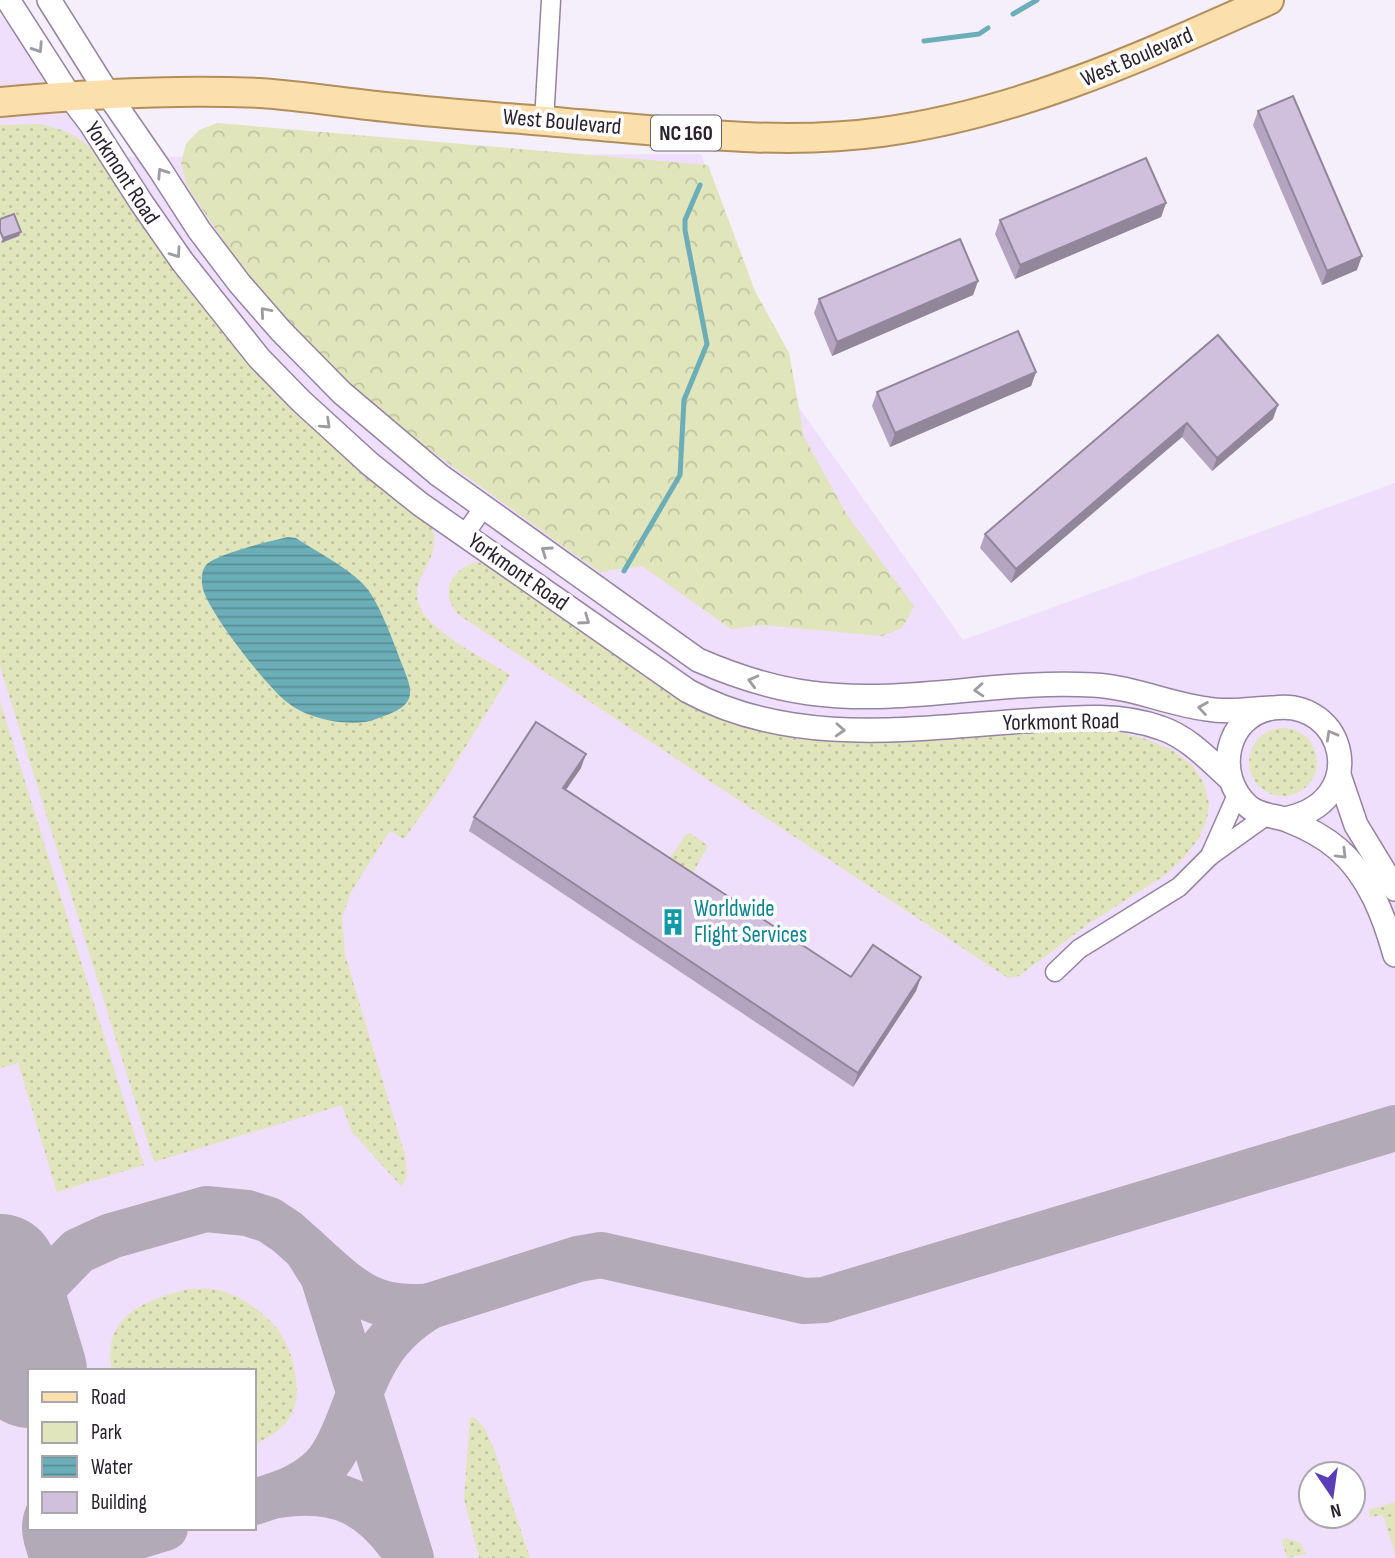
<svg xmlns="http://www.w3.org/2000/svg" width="1395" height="1558" viewBox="0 0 1395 1558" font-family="'Sofia Sans Condensed',sans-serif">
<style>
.built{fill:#f0defd;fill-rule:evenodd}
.green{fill:url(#green-dots);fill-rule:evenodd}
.forest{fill:url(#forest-crowns)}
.water{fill:url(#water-rules)}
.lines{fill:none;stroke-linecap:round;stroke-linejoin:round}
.stream{stroke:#6caeb7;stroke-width:5}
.taxiway{stroke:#b2aab7;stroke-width:46}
.runway{stroke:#b2aab7;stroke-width:114}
.minor-casing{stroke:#9483a1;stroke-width:21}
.tertiary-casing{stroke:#9483a1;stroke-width:26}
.primary-casing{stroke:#b08f5d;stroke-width:32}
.minor{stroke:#fff;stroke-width:18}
.tertiary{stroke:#fff;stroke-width:23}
.primary{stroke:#fbdfad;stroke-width:28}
.wall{fill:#b4a4bf}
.shaded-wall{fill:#92869b}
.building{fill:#d1bfde;stroke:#92869b;stroke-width:2}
.oneway{stroke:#9f9ca1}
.labels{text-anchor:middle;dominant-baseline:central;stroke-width:7;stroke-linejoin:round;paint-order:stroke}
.shield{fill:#fff;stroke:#69646d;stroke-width:2}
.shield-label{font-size:21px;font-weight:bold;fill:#29222e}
.street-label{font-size:23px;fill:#29222e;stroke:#fff}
.culture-label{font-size:23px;fill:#0d838f;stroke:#fff;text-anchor:start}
</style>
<defs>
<pattern id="green-dots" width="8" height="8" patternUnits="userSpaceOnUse" patternTransform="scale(1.75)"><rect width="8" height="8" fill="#e0e5bb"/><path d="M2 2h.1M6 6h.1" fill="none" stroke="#c0c4a1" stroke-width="1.8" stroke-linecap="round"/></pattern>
<pattern id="forest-crowns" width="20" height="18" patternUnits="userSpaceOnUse" patternTransform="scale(1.75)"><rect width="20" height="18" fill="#e0e5bb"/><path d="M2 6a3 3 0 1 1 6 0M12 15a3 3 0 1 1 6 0" fill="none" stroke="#c0c4a1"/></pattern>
<pattern id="water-rules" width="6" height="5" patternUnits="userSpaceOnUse" patternTransform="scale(1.75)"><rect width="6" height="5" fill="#6caeb7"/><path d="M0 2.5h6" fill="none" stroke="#598d95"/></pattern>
</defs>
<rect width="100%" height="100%" fill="#f5eefb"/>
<path class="built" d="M0,14L120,157L701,154L781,382L963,640L1395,483V1558H0ZM30,1371H254V1528H30ZM1311,1474H1353V1516H1311Z"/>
<g class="green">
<path d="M40,124C96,136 102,163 132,206L429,523C452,559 394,581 428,619C444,638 488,661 510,675L437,793L404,839L390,831L352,890L342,917L345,955L404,1152C406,1163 410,1178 401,1186L352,1132L342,1105L154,1162L0,666V243L19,236L0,223V125ZM288,537L296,538L355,578L368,590L227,555Z"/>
<path d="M473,563H481L490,567L658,683L812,737L848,741H898L1048,731L1118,732L1146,739L1172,750L1192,765L1204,783L1209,804L1207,819L1199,838L1183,859L1164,876L1091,922L1019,976L1008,978L459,615C440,594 448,573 473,563Z"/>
<polygon points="0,701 144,1165 57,1192 18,1063 0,1068"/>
<circle cx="1283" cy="762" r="34"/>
<polygon points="690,833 708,846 686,885 662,870 686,834"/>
<path d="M189,1289C199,1289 211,1288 221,1291C240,1296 261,1310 274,1325C293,1346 306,1396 288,1420C279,1432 267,1438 254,1445V1371H112C101,1316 144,1300 189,1289Z"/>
<polygon points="474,1417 485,1429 495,1452 530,1558 479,1558 464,1499 470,1418"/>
<polygon points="1395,1502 1395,1554 1383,1515 1370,1517 1369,1510"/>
<polygon points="1285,1538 1300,1543 1306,1554 1287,1558 1282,1541"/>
</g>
<polygon class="forest" points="217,123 708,165 755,291 789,353 804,437 847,515 914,606 902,628 882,636 763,625 731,629 642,566 599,572 394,424 318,353 243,271 187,186 181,163 186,144 199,130"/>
<path class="water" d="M288,537L296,538C317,552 355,571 369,591C381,609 390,633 398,654C409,685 424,702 384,716C378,718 370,722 364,722C340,725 307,718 288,703C267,687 209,613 203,589C201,581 201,570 207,564C220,553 270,541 288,537Z"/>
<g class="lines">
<g class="stream">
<polyline points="1013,14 1037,0"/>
<polyline points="924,41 979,34 988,28"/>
<polyline points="624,571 680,475 684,400 707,344 685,230 685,220 700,185"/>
</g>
<g class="taxiway">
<path d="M306,1249C348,1286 369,1313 430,1306L578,1259L601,1255L804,1301L824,1300L1395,1128"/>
<polyline points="30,1368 33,1310 49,1281 78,1251 111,1236 206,1209 247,1213 269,1220 287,1232 306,1249 323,1276 411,1558"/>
<path d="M278,1495C338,1486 372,1503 406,1553"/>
<path d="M254,1502C276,1495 299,1489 317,1473C335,1459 344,1433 352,1413C371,1364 383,1334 430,1306"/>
<polyline points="65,1558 165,1528"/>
</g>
<g class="runway">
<polyline points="0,1271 30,1371"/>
<polyline points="79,1528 88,1558"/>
</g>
<defs>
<g id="minor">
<polyline points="544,121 551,0"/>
<polyline points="464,535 484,507"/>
<polyline points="1210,856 1237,795"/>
<polyline points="1055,972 1079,949 1179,887 1210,856 1266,816"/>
</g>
<g id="tertiary">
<path d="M8,0L69,95L91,124L141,202L182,261L259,358L301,401L370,464L420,504L688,691C791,747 910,729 1023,721C1068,718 1118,712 1161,728C1188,737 1208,759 1229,778"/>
<path d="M49,0L108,94L159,168L199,230L240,284L281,331L342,393L439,475L698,660C735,676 771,688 810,693C904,706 999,679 1093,685C1133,687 1168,704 1207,709C1228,713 1250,709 1271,708"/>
<polyline points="1339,775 1356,825 1395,889"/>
<path d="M1284,819C1372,803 1346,697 1273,708C1225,715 1214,776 1248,806C1259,816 1273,815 1287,820C1305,827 1323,836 1338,849C1369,876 1384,916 1395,955"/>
</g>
<path id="primary" d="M0,102C86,94 174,89 260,93C305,96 351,104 396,108C456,115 517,118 577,124C678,132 781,146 882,132C1021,113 1143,56 1269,0"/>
</defs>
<use href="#minor" class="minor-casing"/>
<use href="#tertiary" class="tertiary-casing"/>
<use href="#primary" class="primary-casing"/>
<use href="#minor" class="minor"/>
<use href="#tertiary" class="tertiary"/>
<use href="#primary" class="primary"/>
</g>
<g class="wall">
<polygon points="1258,111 1357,270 1322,285 1253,125"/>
<polygon points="1166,203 1161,217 1015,279 995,234 1000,220"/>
<polygon points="978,281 973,295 832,356 814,313 819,299"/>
<polygon points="1218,335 1273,419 1212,471 1182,437 1011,583 980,548 985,534"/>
<polygon points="1036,372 1031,386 890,447 872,406 877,392"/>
<polygon points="581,768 566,790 851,977 921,977 916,991 853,1087 469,831 474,817"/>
</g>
<g class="shaded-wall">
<polygon points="1166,203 1161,217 1015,279 1020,265"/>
<polygon points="21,232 19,236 1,243 3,238"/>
<polygon points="1362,256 1357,270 1322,285 1327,271"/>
<polygon points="978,281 973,295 832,356 837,342"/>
<polygon points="1036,372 1031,386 890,447 895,433"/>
<polygon points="1278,405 1273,419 1212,471 1217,458"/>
<polygon points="1187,423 1182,437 1011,583 1016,569"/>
<polygon points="586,754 581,768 558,801 563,788"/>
<polygon points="921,977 916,991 853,1087 858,1073"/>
</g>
<g class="building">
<polygon points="1293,96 1362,256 1327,271 1258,111"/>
<polygon points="1146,158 1166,203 1020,265 1000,220"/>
<polygon points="14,214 21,232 3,238 0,231 0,219"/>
<polygon points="960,239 978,281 837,342 819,299"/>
<polygon points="1018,331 1036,372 895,433 877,392"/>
<polygon points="1218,335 1278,405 1217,458 1187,423 1016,569 985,534"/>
<polygon points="536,722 586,754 563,788 851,977 873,945 921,977 858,1073 474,817"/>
</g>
<defs><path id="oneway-chevron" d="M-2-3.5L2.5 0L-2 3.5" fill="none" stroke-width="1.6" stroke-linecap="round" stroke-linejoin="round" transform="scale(1.75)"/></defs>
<g class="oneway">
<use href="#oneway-chevron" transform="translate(38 48) rotate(57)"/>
<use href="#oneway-chevron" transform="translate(162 173) rotate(-123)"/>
<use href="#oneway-chevron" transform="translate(176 253) rotate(55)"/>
<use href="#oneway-chevron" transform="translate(265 312) rotate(-131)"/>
<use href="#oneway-chevron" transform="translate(326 424) rotate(43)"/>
<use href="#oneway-chevron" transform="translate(546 551) rotate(-145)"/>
<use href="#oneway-chevron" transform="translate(585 620) rotate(35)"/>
<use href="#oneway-chevron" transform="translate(753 681) rotate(-165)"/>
<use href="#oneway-chevron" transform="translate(979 690) rotate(176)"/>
<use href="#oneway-chevron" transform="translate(1203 708) rotate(-171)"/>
<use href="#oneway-chevron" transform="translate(840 730) rotate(3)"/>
<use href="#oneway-chevron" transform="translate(1331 735) rotate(-119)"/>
<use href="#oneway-chevron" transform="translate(1342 854) rotate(45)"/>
</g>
<defs>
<symbol id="building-bare" viewBox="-9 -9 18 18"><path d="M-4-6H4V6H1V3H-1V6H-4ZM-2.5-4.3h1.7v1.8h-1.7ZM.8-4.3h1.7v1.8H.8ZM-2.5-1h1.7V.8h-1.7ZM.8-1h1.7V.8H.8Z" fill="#0f9aa8" stroke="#fff" stroke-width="2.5" paint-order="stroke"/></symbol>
</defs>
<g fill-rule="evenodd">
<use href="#building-bare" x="654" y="903" width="38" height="38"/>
</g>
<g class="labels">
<rect class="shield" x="651" y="115.5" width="70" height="35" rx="5"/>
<g class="shield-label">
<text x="686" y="133">NC 160</text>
</g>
<g class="street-label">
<text transform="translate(1137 57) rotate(-23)">West Boulevard</text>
<text transform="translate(562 122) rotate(5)">West Boulevard</text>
<text transform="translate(122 173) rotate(57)">Yorkmont Road</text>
<text transform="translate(518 572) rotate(35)">Yorkmont Road</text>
<text transform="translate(1061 722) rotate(-1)">Yorkmont Road</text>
</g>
<g class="culture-label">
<text x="694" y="909">Worldwide<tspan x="694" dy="26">Flight Services</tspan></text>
</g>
</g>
<rect x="28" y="1369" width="228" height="161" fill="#ffffff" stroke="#a9a7ab" stroke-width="2"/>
<rect x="42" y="1392" width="35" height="10" fill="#fbdfad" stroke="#a9a7ab" stroke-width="2"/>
<text x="91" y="1404" font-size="21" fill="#29222e">Road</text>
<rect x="42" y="1422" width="35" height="21" fill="#e0e5bb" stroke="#a9a7ab" stroke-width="2"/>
<text x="91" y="1439" font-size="21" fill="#29222e">Park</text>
<rect x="42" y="1456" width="35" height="21" fill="url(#water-rules)" stroke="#a9a7ab" stroke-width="2"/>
<text x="91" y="1474" font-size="21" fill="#29222e">Water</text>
<rect x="42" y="1492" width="35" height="21" fill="#d1bfde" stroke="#a9a7ab" stroke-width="2"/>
<text x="91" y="1509" font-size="21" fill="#29222e">Building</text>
<g transform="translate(1332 1495) rotate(167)"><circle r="33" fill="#ffffff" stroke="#a9a7ab" stroke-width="2"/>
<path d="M0-5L12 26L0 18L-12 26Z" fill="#5a3eb6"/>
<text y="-10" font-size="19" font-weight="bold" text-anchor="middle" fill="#29222e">N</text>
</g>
</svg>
